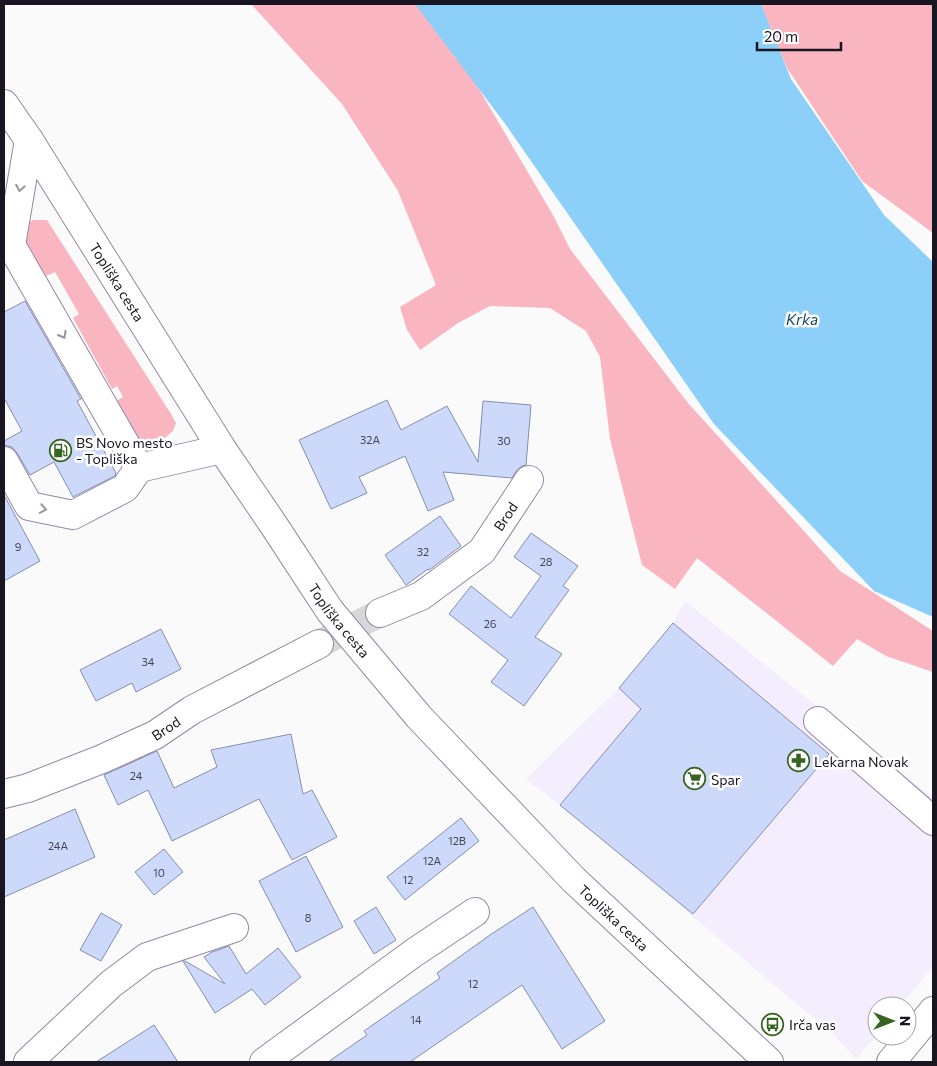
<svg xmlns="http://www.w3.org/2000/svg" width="937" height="1066" viewBox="0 0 937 1066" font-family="Commissioner,sans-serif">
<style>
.built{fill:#f3edfe}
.green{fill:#f9b6c1}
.water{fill:#8cd0f9}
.building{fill:#ccd9fa;stroke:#838fad}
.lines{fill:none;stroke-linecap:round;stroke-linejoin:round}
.minor-tunnel{stroke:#d8d8d9;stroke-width:28;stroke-dasharray:28 14;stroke-linecap:butt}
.minor-casing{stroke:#9488a7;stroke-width:30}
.major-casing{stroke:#9488a7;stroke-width:30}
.minor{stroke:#fff;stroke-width:28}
.major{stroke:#fff;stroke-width:28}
.oneway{stroke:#98969b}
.labels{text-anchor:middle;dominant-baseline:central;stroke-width:5;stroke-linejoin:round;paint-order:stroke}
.number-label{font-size:11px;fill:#464657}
.street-label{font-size:14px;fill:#191521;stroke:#fff}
.poi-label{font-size:14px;fill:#191521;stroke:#fff;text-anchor:start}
.water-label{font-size:15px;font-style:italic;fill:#134864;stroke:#fff}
</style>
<rect width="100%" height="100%" fill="#fafafa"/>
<polygon class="built" points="685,601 892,766 933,797 933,967 900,1006 877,1006 877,1034 856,1059 835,1036 560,805 526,779 619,688 673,623"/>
<g class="green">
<polygon points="251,4 429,4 553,215 570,249 688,403 840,571 933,631 933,672 886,656 857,639 833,666 697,558 675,589 642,565 610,439 600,357 586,331 550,308 490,306 458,323 420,350 407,330 400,307 436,285 398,191 342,104"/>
<polygon points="761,4 933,4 933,233 862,181 787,68 767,22"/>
<polygon points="33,220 47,220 171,414 176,423 173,431 160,442 141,441 130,431 113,403 123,397 117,386 112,389 73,318 79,314 55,272 44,277 25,243 28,223"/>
</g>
<polygon class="water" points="415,4 761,4 791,79 884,215 933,262 933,617 874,591 714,424 506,125"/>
<g class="building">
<polygon points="25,301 81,399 77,401 116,473 115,476 73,497 54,462 30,475 17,453 12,447 4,445 4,441 22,431 4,398 4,312"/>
<polygon points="387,400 401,430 447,406 478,462 483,401 531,405 526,465 522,466 516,471 512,478 443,472 454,500 428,511 405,456 359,477 367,493 331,509 299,440"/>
<polygon points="4,495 40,561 4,581"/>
<polygon points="440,516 461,546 429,570 428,569 406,585 385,555"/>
<polygon points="531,533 578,566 563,586 569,590 535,637 562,654 524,706 491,682 508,660 449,614 471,586 511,618 541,576 514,557"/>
<polygon points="673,623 829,754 693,914 560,805 641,709 619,688"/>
<polygon points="161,629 181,669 136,692 132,683 96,701 80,670"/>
<polygon points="291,734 303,794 312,790 337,837 292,860 259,799 172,841 148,790 118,805 104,775 157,751 174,788 217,767 211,750"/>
<polygon points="75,809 95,857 4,897 4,840"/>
<polygon points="461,818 479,841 405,900 387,877"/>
<polygon points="164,849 183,872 154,895 135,872"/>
<polygon points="306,856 343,927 296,952 259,881"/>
<polygon points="376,907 396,940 374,954 354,921"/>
<polygon points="533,907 605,1021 562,1049 522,985 410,1062 328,1062 367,1035 364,1031 440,978 437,973 490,935"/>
<polygon points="101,913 122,925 101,961 80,950"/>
<polygon points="229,946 246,974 278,948 301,977 265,1005 252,989 215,1013 183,961 185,961 225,984 204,957 212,952"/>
<polygon points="154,1025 178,1062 96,1062"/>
</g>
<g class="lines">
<polyline class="minor-tunnel" points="319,644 380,613"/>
<defs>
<g id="minor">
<polyline points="29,140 11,245 139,468 222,449"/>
<polyline points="4,461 29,506 73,515 125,488 139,468"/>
<path id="s1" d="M380,613L421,596L482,551L529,480"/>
<polyline points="818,721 933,821"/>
<path id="s2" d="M4,794L28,788L102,759L155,735L192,710L319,644"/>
<polyline points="28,1062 111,984 147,957 234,928"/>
<polyline points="264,1062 415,952 475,912"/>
<polyline points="891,1062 933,1011"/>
</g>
<g id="major">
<path id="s3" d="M4,104L29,140L222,449L273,524L330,611L419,717L574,880L769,1062"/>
</g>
</defs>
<use href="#minor" class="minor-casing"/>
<use href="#major" class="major-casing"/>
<use href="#minor" class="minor"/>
<use href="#major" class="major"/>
</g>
<defs><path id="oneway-chevron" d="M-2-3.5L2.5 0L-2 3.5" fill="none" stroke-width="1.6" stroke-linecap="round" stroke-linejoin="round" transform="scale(1.25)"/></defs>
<g class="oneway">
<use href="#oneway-chevron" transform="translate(20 188) rotate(100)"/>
<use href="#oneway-chevron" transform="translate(63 335) rotate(60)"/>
<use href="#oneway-chevron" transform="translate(43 509) rotate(11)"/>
</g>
<defs>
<symbol id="fuel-ring" viewBox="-11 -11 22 22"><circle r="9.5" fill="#fff" stroke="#376422" stroke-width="1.5"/><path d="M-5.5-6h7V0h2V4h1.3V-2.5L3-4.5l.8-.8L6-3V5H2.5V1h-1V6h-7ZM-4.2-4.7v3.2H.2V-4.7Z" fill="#376422"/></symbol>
<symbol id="pharmacy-ring" viewBox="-11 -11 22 22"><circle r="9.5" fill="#fff" stroke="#376422" stroke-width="1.5"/><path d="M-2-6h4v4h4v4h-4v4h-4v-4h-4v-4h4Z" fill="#376422"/></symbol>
<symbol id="supermarket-ring" viewBox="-11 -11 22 22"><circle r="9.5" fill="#fff" stroke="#376422" stroke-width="1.5"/><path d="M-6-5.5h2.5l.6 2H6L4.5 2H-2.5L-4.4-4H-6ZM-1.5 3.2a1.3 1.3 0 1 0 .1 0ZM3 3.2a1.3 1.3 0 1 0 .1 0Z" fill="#376422"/></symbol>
<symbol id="bus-ring" viewBox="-11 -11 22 22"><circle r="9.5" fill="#fff" stroke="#376422" stroke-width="1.5"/><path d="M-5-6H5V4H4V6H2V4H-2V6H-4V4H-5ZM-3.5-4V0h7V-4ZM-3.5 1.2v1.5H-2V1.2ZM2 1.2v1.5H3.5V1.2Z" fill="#376422"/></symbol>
</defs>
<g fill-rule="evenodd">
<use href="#fuel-ring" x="48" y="438" width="25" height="25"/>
<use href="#pharmacy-ring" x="786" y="748" width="25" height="25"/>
<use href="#supermarket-ring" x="682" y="766" width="25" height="25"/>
<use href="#bus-ring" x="760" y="1012" width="25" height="25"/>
</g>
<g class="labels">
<g class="number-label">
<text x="370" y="439">32A</text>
<text x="504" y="440">30</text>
<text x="18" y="546">9</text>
<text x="423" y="551">32</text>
<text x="546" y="561">28</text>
<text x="490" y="623">26</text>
<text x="148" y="661">34</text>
<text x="136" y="775">24</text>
<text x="457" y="840">12B</text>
<text x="58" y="845">24A</text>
<text x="432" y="860">12A</text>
<text x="159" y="872">10</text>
<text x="408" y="879">12</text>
<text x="308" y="917">8</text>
<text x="473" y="983">12</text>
<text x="416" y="1019">14</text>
</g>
<g class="street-label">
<text stroke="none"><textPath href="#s3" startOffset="211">Topliška cesta</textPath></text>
<text stroke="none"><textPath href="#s1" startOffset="162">Brod</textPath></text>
<text stroke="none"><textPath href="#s3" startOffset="616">Topliška cesta</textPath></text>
<text stroke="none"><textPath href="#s2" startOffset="175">Brod</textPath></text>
<text stroke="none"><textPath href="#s3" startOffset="1021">Topliška cesta</textPath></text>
</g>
<g class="poi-label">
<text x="76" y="442">BS Novo mesto<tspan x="76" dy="16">- Topliška</tspan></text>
<text x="814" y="761">Lekarna Novak</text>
<text x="711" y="779">Spar</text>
<text x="789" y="1024">Irča vas</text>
</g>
<g class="water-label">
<text x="802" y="319">Krka</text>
</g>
</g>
<rect width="937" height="1066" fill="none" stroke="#191521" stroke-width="10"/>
<g transform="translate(892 1021) rotate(90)"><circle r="24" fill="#ffffff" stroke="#a3a1a6"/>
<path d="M0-4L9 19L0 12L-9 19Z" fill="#376422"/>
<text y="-8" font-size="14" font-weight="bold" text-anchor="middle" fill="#191521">N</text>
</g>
<path d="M757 42v8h84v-8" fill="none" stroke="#191521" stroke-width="2.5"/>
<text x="764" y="42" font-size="15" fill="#191521" stroke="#ffffff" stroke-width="4" paint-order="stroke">20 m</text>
</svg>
